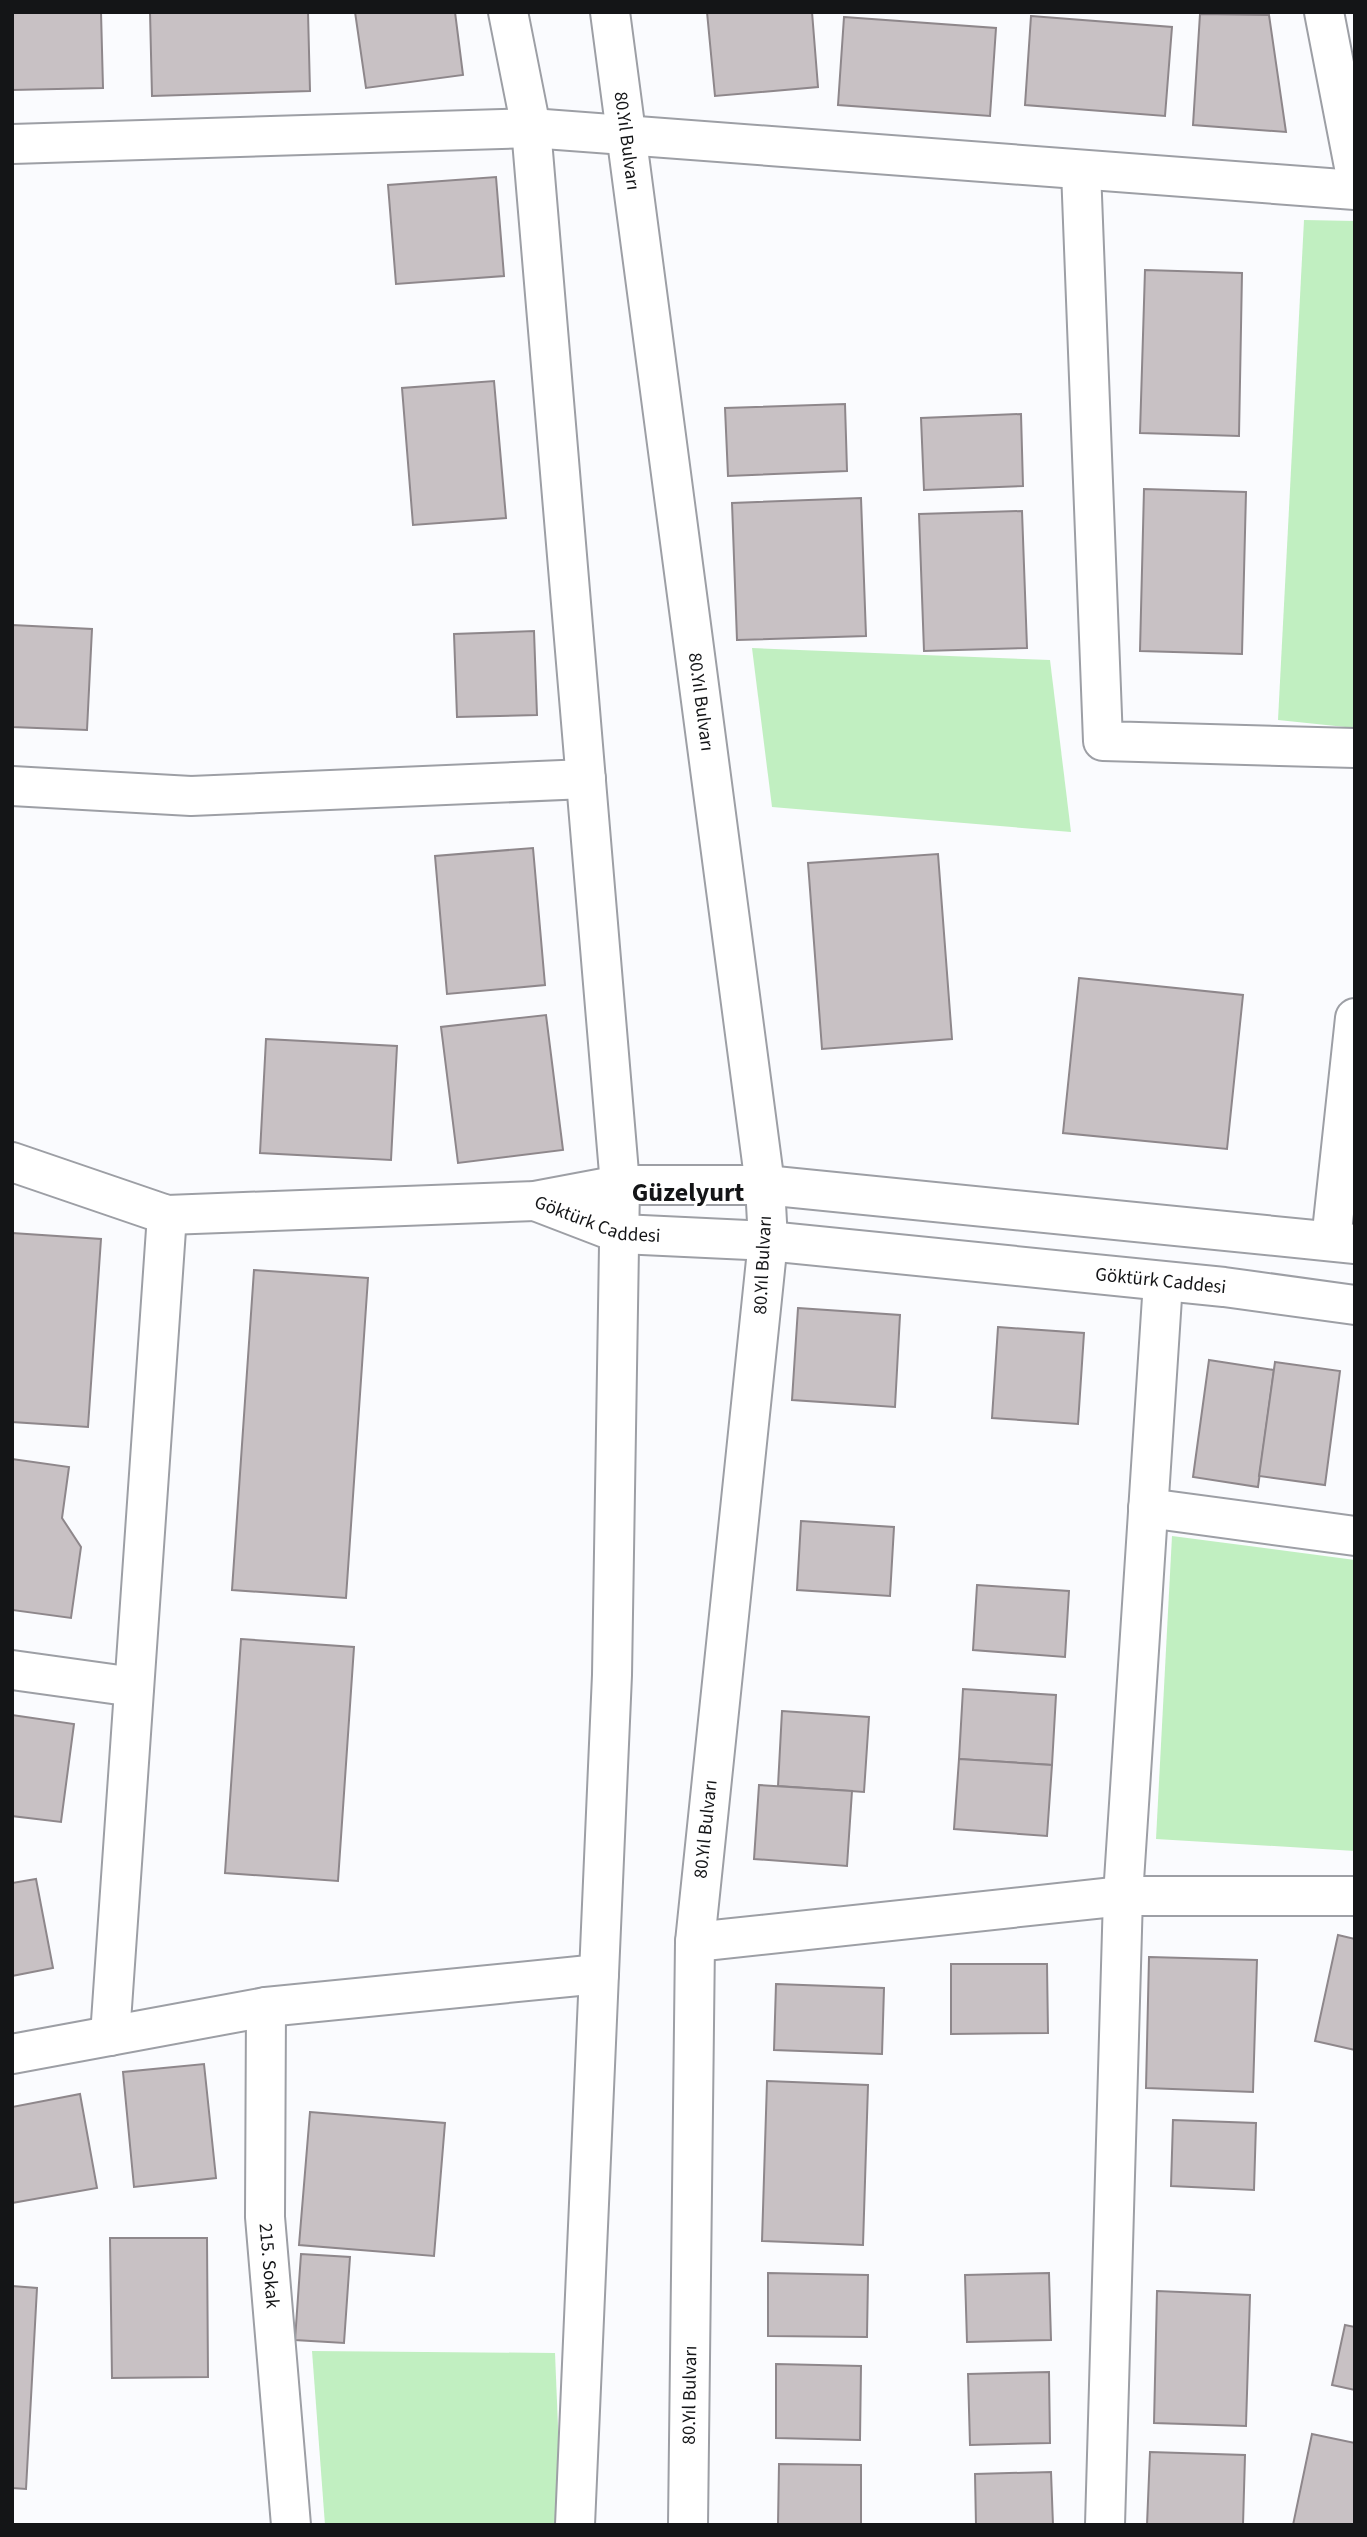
<svg xmlns="http://www.w3.org/2000/svg" width="1367" height="2537" viewBox="0 0 1367 2537" font-family="'Source Sans 3',sans-serif">
<style>
.green{fill:#c1efc1}
.building{fill:#c8c1c4;stroke:#8e878b;stroke-width:2}
.lines{fill:none;stroke-linecap:round;stroke-linejoin:round}
.minor-casing{stroke:#9d9fa5;stroke-width:42}
.minor{stroke:#fff;stroke-width:38}
.labels{text-anchor:middle;dominant-baseline:central;stroke-width:6;stroke-linejoin:round;paint-order:stroke}
.street-label{font-size:19px;fill:#141517;stroke:#fff}
.district-label{font-size:26px;font-weight:bold;fill:#141517;stroke:#fff}
</style>
<rect width="100%" height="100%" fill="#fafbfe"/>
<g class="green">
<polygon points="1304,220 1355,221 1355,728 1278,720"/>
<polygon points="752,648 1050,660 1071,832 772,807"/>
<polygon points="1172,1536 1355,1560 1355,1851 1156,1839"/>
<polygon points="312,2351 555,2353 562,2525 325,2525"/>
</g>
<g class="building">
<polygon points="12,12 101,12 103,88 12,90"/>
<polygon points="150,12 308,12 310,91 152,96"/>
<polygon points="355,12 455,12 463,75 366,88"/>
<polygon points="707,12 812,12 818,87 715,96"/>
<polygon points="1200,14 1269,15 1286,132 1193,125"/>
<polygon points="1031,16 1172,27 1165,116 1025,105"/>
<polygon points="844,17 996,28 990,116 838,105"/>
<polygon points="496,177 504,276 396,284 388,185"/>
<polygon points="1145,270 1242,273 1239,436 1140,433"/>
<polygon points="494,381 506,518 413,525 402,388"/>
<polygon points="845,404 847,471 728,476 725,408"/>
<polygon points="1021,414 1023,486 924,490 921,418"/>
<polygon points="1144,489 1246,492 1242,654 1140,651"/>
<polygon points="861,498 866,636 737,640 732,503"/>
<polygon points="1022,511 1027,648 924,651 919,514"/>
<polygon points="12,625 92,629 87,730 12,727"/>
<polygon points="534,631 537,715 457,717 454,634"/>
<polygon points="533,848 545,985 447,994 435,856"/>
<polygon points="938,854 952,1039 822,1049 808,863"/>
<polygon points="1079,978 1243,995 1227,1149 1063,1133"/>
<polygon points="546,1015 563,1150 458,1163 441,1027"/>
<polygon points="266,1039 397,1046 391,1160 260,1153"/>
<polygon points="12,1233 101,1239 88,1427 12,1422"/>
<polygon points="254,1270 368,1278 346,1598 232,1590"/>
<polygon points="798,1308 900,1315 895,1407 792,1400"/>
<polygon points="998,1327 1084,1333 1078,1424 992,1418"/>
<polygon points="1209,1360 1274,1370 1258,1487 1193,1477"/>
<polygon points="1275,1362 1340,1371 1325,1485 1259,1476"/>
<polygon points="12,1459 69,1467 62,1518 81,1547 71,1618 12,1610"/>
<polygon points="801,1521 894,1527 890,1596 797,1590"/>
<polygon points="977,1585 1069,1591 1065,1657 973,1650"/>
<polygon points="241,1639 354,1647 338,1881 225,1873"/>
<polygon points="963,1689 1056,1695 1052,1765 959,1759"/>
<polygon points="782,1711 869,1717 864,1792 778,1786"/>
<polygon points="12,1715 74,1724 61,1822 12,1816"/>
<polygon points="959,1759 1052,1765 1047,1836 954,1829"/>
<polygon points="759,1785 852,1791 847,1866 754,1859"/>
<polygon points="36,1879 53,1968 12,1976 12,1883"/>
<polygon points="1338,1935 1355,1939 1355,2050 1315,2041"/>
<polygon points="1149,1957 1257,1960 1253,2092 1146,2088"/>
<polygon points="951,1964 1047,1964 1048,2033 951,2034"/>
<polygon points="776,1984 884,1988 882,2054 774,2050"/>
<polygon points="204,2064 216,2178 134,2187 123,2072"/>
<polygon points="767,2081 868,2085 863,2245 762,2241"/>
<polygon points="80,2094 97,2188 12,2203 12,2107"/>
<polygon points="310,2112 445,2123 434,2256 299,2245"/>
<polygon points="1173,2120 1256,2123 1254,2190 1171,2186"/>
<polygon points="110,2238 207,2238 208,2377 112,2378"/>
<polygon points="301,2254 350,2257 344,2343 295,2340"/>
<polygon points="768,2273 868,2275 867,2337 768,2336"/>
<polygon points="1049,2273 1051,2340 967,2342 965,2275"/>
<polygon points="12,2286 37,2288 26,2489 12,2488"/>
<polygon points="1157,2291 1250,2295 1246,2426 1154,2423"/>
<polygon points="1345,2325 1355,2327 1355,2390 1332,2385"/>
<polygon points="776,2364 861,2366 860,2440 776,2438"/>
<polygon points="1049,2372 1050,2443 970,2445 968,2374"/>
<polygon points="1312,2434 1355,2443 1355,2525 1293,2525"/>
<polygon points="1150,2452 1245,2455 1243,2525 1147,2525"/>
<polygon points="779,2464 861,2465 861,2525 778,2525"/>
<polygon points="1051,2472 1053,2525 976,2525 975,2474"/>
</g>
<g class="lines">
<defs>
<g id="minor">
<polyline points="508,12 531,128 620,1185 612,1675 575,2525"/>
<path id="s1" d="M610,12L765,1185L768,1241L695,1942L688,2525"/>
<polyline points="1324,12 1355,172"/>
<polyline points="12,144 531,128 1355,190"/>
<polyline points="1081,170 1103,741 1355,748"/>
<polyline points="12,786 191,796 586,779"/>
<polyline points="12,1162 167,1215 535,1201 620,1185 765,1185 1355,1244"/>
<path id="s2" d="M535,1201L621,1234L768,1241L1224,1287L1355,1305"/>
<polyline points="1331,1241 1355,1018"/>
<polyline points="1148,1508 1355,1536"/>
<polyline points="12,1670 134,1687"/>
<polyline points="695,1942 1123,1896 1355,1896"/>
<path id="s3" d="M266,2007L265,2217L291,2525"/>
<polyline points="110,2036 167,1215"/>
<polyline points="12,2054 266,2007 599,1974"/>
<polyline points="1105,2525 1123,1896 1163,1282"/>
</g>
</defs>
<use href="#minor" class="minor-casing"/>
<use href="#minor" class="minor"/>
</g>
<g class="labels">
<g class="street-label">
<text stroke="none"><textPath href="#s1" startOffset="130">80.Yıl Bulvarı</textPath></text>
<text stroke="none"><textPath href="#s1" startOffset="696">80.Yıl Bulvarı</textPath></text>
<text stroke="none"><textPath href="#s2" startOffset="66">Göktürk Caddesi</textPath></text>
<text transform="translate(763 1265) rotate(-87)">80.Yıl Bulvarı</text>
<text stroke="none"><textPath href="#s2" startOffset="634">Göktürk Caddesi</textPath></text>
<text transform="translate(706 1829) rotate(-84)">80.Yıl Bulvarı</text>
<text stroke="none"><textPath href="#s3" startOffset="259">215. Sokak</textPath></text>
<text transform="translate(690 2395) rotate(-89)">80.Yıl Bulvarı</text>
</g>
<g class="district-label">
<text x="688" y="1192">Güzelyurt</text>
</g>
</g>
<rect width="1367" height="2537" fill="none" stroke="#141517" stroke-width="28"/>
</svg>
